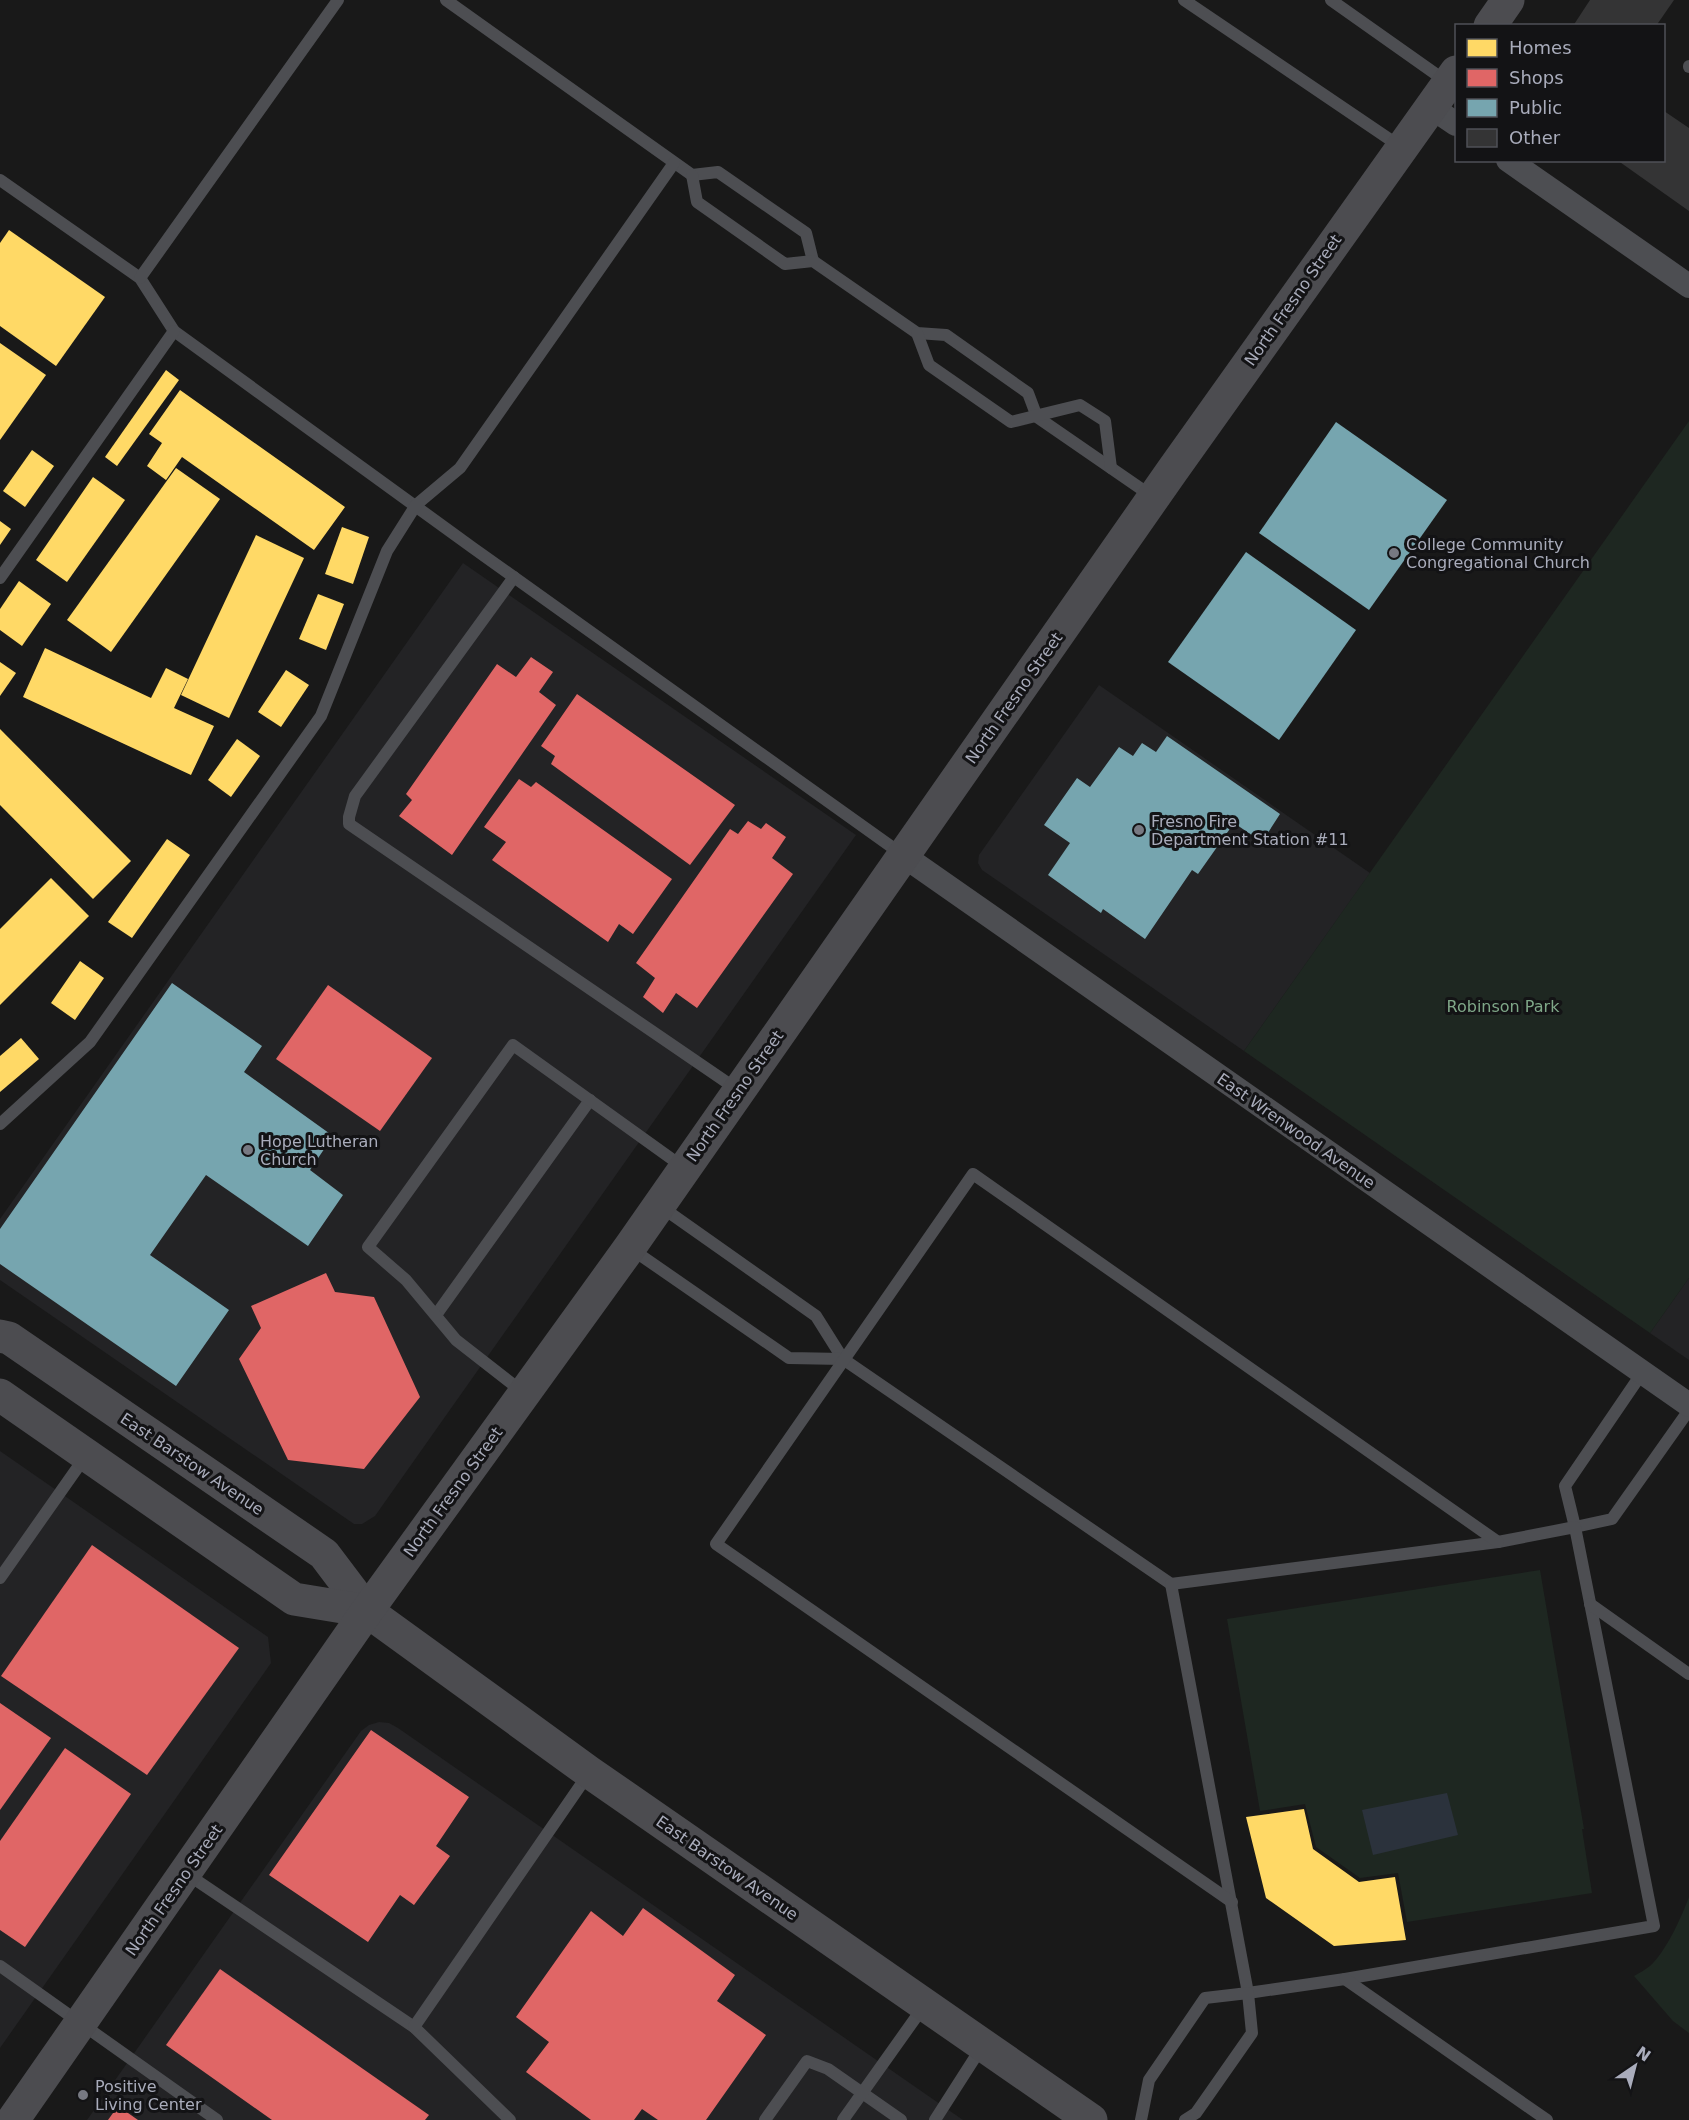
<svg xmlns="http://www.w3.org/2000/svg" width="1689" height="2120" viewBox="0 0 1689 2120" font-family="'DejaVu Sans',sans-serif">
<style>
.built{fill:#232325}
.green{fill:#1e2721}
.water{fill:#2b323c}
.homes{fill:#ffd966}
.shops{fill:#e06666}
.public{fill:#76a5af}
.building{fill:#343435}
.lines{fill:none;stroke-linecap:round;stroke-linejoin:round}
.lane{stroke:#4d4e52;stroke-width:12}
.street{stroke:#4d4e52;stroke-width:24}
.secondary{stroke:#4c4c50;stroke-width:33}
.poi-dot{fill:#777982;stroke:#131315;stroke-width:2}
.labels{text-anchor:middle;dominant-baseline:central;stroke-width:6;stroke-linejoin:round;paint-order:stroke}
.street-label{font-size:16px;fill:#a9acbb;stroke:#131315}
.poi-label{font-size:16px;fill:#a9acbb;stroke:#131315;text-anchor:start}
.park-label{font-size:16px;fill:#7fa788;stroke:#131315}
</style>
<rect width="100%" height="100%" fill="#191919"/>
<g class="built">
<polygon points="463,563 856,835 375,1516 362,1524 354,1524 0,1280 0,1219"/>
<polygon points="1099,685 1370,873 1244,1051 982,870 978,863 979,855"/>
<polygon points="1689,1278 1689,1360 1650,1333"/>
<polygon points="0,1451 268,1637 271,1663 0,2048"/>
<polygon points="379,1722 389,1723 398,1728 963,2120 87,2120 361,1731 369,1725"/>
</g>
<g class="green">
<polygon points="1689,421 1689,1278 1650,1333 1244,1051"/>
<polygon points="1540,1570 1584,1829 1582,1829 1592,1893 1407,1922 1398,1873 1360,1878 1316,1847 1305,1804 1260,1811 1227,1619"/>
<path d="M1689,1897V2033L1673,2021L1634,1976C1639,1973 1645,1970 1650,1966C1666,1952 1682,1916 1689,1897Z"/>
</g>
<polygon class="water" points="1447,1793 1458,1835 1373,1855 1362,1810"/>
<g class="homes">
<polygon points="9,230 105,297 56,366 0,326 0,243"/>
<polygon points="0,343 46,375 0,440"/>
<polygon points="166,370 179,380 117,466 105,457"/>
<polygon points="180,390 345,507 314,550 182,457 166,480 147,466 162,443 149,434"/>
<polygon points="32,450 54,466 25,507 3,491"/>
<polygon points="176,468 220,499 111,652 67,620"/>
<polygon points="93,477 125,500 67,582 36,560"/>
<polygon points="0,521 11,529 0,545"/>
<polygon points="342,527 369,537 353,584 325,574"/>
<polygon points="256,535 304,558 229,718 181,695"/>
<polygon points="19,581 51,604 22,646 0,630 0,609"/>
<polygon points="318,594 344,604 326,650 299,639"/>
<polygon points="45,648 151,698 166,668 188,679 174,708 214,726 191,775 23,697"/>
<polygon points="0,662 16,673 0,696"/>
<polygon points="286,670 309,685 281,727 258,712"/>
<polygon points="0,729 131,861 93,899 0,805"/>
<polygon points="237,739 260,756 231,797 208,780"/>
<polygon points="167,839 190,855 132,938 108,922"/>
<polygon points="51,878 89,916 0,1005 0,929"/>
<polygon points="80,961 104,978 75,1020 51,1003"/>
<polygon points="21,1038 39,1059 0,1092 0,1056"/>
<polygon points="1304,1809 1313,1849 1359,1882 1395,1877 1406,1940 1334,1946 1266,1898 1246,1817"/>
</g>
<g class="shops">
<polygon points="531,657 553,672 539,692 556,705 452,855 399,816 412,800 406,794 497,664 516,677"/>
<polygon points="577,694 735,805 690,865 551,764 555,756 541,746"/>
<polygon points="519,779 531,787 536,782 672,879 633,934 619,924 608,942 492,860 506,842 484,827"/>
<polygon points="748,821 761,829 766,823 786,837 772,858 793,874 697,1008 676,993 663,1013 643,997 655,978 636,963 730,829 738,834"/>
<polygon points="328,985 432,1058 380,1131 276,1059"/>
<polygon points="326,1273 335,1292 374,1297 420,1397 364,1469 288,1460 239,1359 261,1328 251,1306"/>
<polygon points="92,1545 239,1648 147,1775 1,1676"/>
<polygon points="0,1703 51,1738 0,1810"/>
<polygon points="371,1730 469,1797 436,1846 450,1856 414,1905 400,1895 368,1942 269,1875"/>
<polygon points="65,1748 131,1794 25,1947 0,1930 0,1841"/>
<polygon points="643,1908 735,1975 717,2001 766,2035 706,2120 658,2120 642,2109 634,2120 591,2120 526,2072 549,2042 516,2017 591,1911 623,1936"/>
<polygon points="220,1969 429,2115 425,2120 272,2120 166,2045"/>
<polygon points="118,2106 138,2120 108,2120"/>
</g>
<g class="public">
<polygon points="1336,422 1447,500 1369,610 1259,533"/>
<polygon points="1246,552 1356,630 1279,740 1168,662"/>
<polygon points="1167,736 1280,814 1262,842 1234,823 1198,874 1192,870 1145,939 1103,909 1101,913 1048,875 1070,843 1044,825 1077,778 1090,787 1119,747 1133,756 1142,743 1156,752"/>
<polygon points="172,983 262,1046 244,1072 333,1136 310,1170 343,1195 308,1246 206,1175 150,1255 229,1310 176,1386 0,1264 0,1229"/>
</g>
<g class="building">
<polygon points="1590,0 1674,0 1656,26 1573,26"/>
<polygon points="1664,111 1689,128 1689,211 1617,160 1664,160"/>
</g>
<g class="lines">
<g class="lane">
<polyline points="446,0 692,175 718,172 806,233 813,261"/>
<polyline points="1184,0 1401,147"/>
<polyline points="1331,0 1447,82"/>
<polyline points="1689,66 1689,67"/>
<polyline points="692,175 697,202 785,264 813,261 917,333 946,335 1028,393 1037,417 1153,497"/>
<polyline points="0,180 140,278 174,331 473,548 903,855"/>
<polyline points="140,278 338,0"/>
<polyline points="917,333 929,365 1011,422 1080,405 1105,421 1111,468"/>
<polyline points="514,577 355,796 349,817 349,824 738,1090"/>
<polyline points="0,578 174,331"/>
<polyline points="0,1124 90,1042 321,716 387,551 416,505 460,468 674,163"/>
<polyline points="660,1206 816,1316 843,1359 1171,1584"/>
<polyline points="630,1248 789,1358 843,1359"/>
<polyline points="436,1315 590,1100"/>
<polyline points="1642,1373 1565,1486 1575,1527 1612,1519 1689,1410"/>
<polyline points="524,1393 456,1340 406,1280 368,1247 513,1045 683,1167"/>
<polygon points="1575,1527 1654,1926 1345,1979 1248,1993 1171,1584 1498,1542"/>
<polyline points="0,1578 85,1457"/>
<polyline points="1590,1604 1689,1674"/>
<polyline points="187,1874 414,2027 510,2120"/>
<polyline points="1232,1902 716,1544 973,1174 1498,1542"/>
<polyline points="0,1966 217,2120"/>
<polyline points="1345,1979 1547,2120"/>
<polyline points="414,2027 589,1773"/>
<polyline points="765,2120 807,2061 828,2069 901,2120"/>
<polyline points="843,2120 924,2006"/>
<polyline points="935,2120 983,2045"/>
<polyline points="1141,2120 1149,2080 1205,1998 1248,1993 1252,2033 1196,2113 1185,2120"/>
</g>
<g class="street">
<polyline points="1431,107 1456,124"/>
<polyline points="1508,160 1689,286"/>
<polyline points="904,856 1689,1405"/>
</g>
<g class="secondary">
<polyline points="1490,26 1508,0"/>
<polyline points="0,1336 9,1338 324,1554 367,1611 589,1772 1091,2120"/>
<polyline points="0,1395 294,1599 367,1611"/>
<polyline points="13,2120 367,1611 630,1247 1172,471 1456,72"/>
</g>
</g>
<g class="poi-dot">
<circle cx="1394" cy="553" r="6"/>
<circle cx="1139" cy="830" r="6"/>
<circle cx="248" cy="1150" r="6"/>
<circle cx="83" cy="2095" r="6"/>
</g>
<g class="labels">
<g class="street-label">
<text transform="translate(1293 300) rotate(-55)">North Fresno Street</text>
<text transform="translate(1014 698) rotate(-55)">North Fresno Street</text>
<text transform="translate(735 1096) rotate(-55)">North Fresno Street</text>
<text transform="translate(1296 1131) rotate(35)">East Wrenwood Avenue</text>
<text transform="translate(192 1464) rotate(34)">East Barstow Avenue</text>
<text transform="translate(453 1492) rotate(-54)">North Fresno Street</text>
<text transform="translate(727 1868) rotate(35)">East Barstow Avenue</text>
<text transform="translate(174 1890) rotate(-55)">North Fresno Street</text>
</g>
<g class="poi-label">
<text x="1406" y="544">College Community<tspan x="1406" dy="18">Congregational Church</tspan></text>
<text x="1151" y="821">Fresno Fire<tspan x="1151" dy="18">Department Station #11</tspan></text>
<text x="260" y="1141">Hope Lutheran<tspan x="260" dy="18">Church</tspan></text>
<text x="95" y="2086">Positive<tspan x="95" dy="18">Living Center</tspan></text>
</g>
<g class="park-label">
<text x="1503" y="1006">Robinson Park</text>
</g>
</g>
<rect x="1455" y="24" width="210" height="138" fill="#131315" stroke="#4f5057" stroke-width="1.5"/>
<rect x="1467" y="39" width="30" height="18" fill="#ffd966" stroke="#4f5057" stroke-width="1.5"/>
<text x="1509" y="54" font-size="18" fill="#a9acbb">Homes</text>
<rect x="1467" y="69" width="30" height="18" fill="#e06666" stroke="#4f5057" stroke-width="1.5"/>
<text x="1509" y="84" font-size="18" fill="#a9acbb">Shops</text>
<rect x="1467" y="99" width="30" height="18" fill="#76a5af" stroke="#4f5057" stroke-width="1.5"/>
<text x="1509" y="114" font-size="18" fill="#a9acbb">Public</text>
<rect x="1467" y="129" width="30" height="18" fill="#343435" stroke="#4f5057" stroke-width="1.5"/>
<text x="1509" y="144" font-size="18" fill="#a9acbb">Other</text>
<g transform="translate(1635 2066) rotate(35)" stroke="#131315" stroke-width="4.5" paint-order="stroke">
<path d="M0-4.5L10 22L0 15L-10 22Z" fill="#a9acbb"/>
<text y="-9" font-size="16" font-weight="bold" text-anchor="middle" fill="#a9acbb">N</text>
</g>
</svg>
